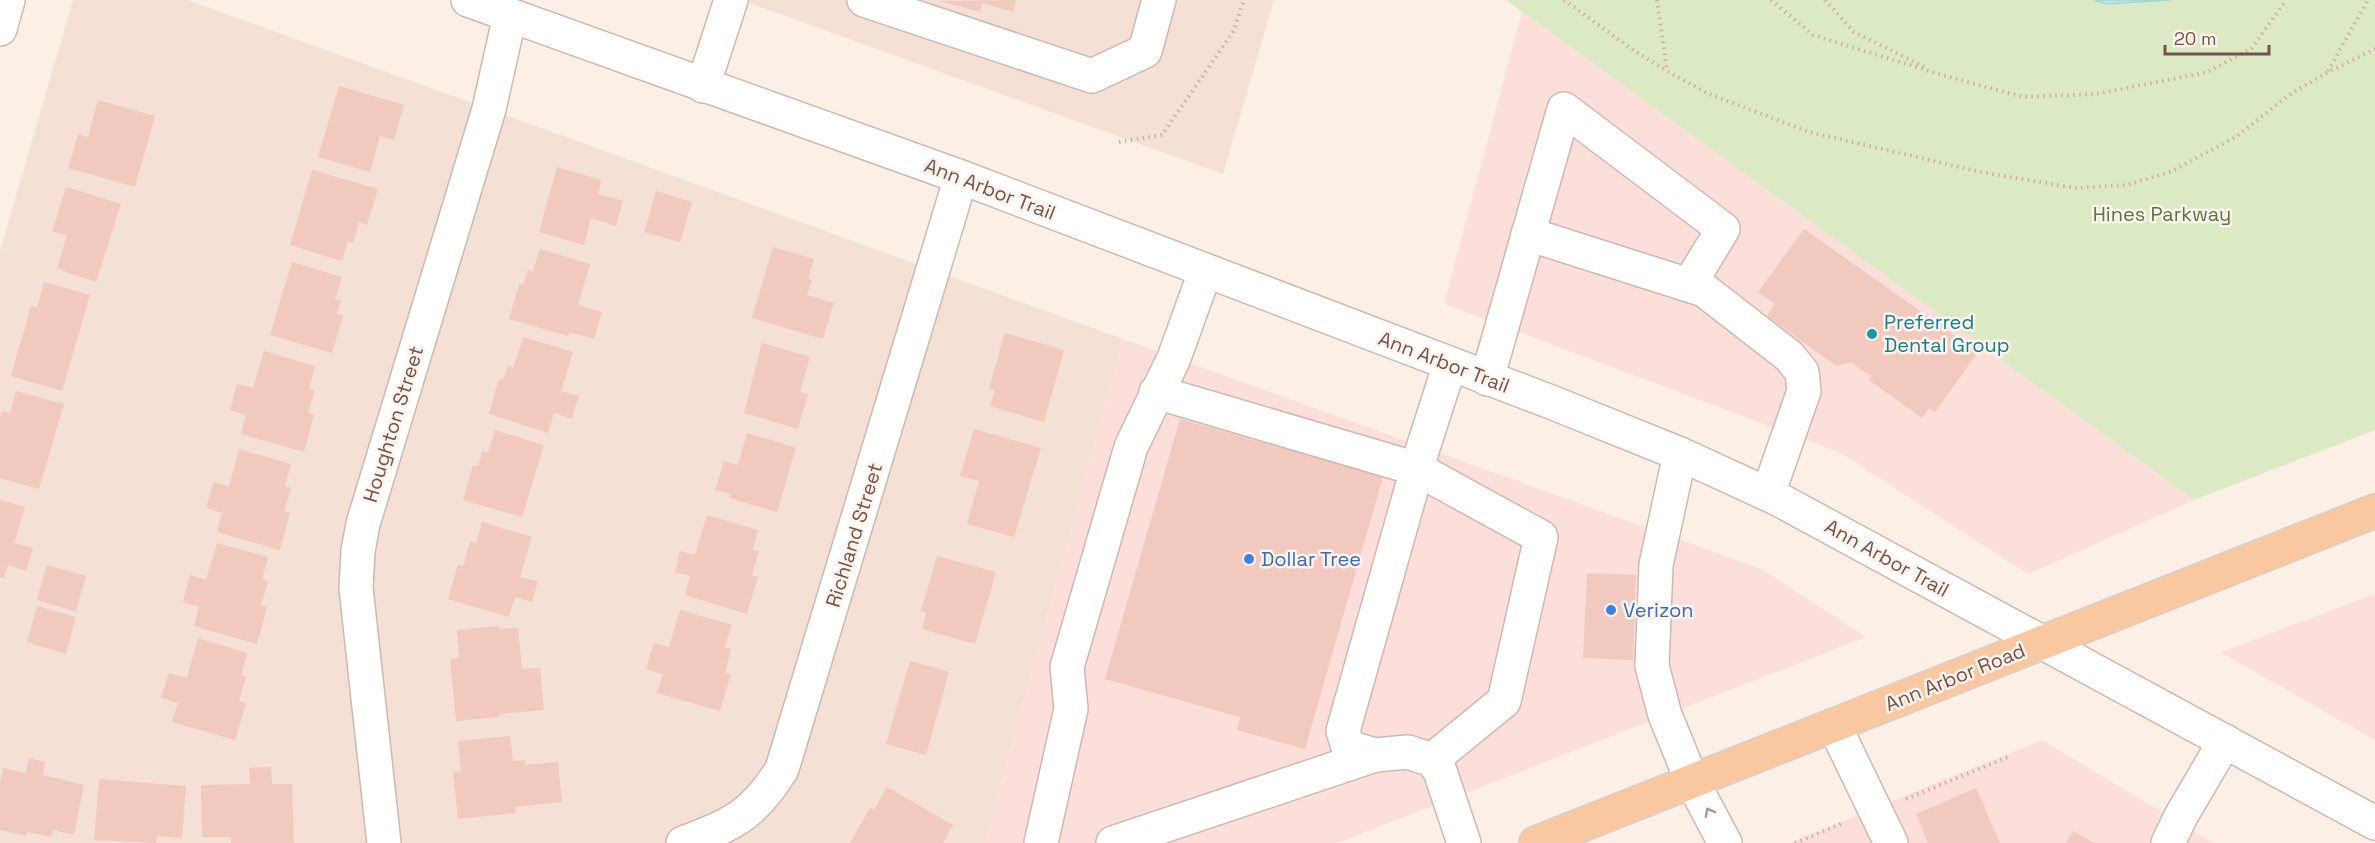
<svg xmlns="http://www.w3.org/2000/svg" width="2375" height="843" viewBox="0 0 2375 843" font-family="'Space Grotesk',sans-serif">
<style>
.residential{fill:#f4e0d5}
.commercial{fill:#fcdeda}
.green{fill:#dbeac5}
.water{fill:#bbe6e4;stroke:#a1d7d6;stroke-width:1.5}
.building{fill:#f1c9be}
.lines{fill:none;stroke-linecap:round;stroke-linejoin:round}
.minor-casing{stroke:#d0b8af;stroke-width:36}
.major-casing{stroke:#d8cfcd;stroke-width:36}
.path{stroke:#d6aca1;stroke-width:4;stroke-dasharray:1.5 4.5;stroke-linecap:butt}
.minor{stroke:#fff;stroke-width:33}
.major{stroke:#f9c7a0;stroke-width:33}
.oneway{stroke:#ac9793}
.culture-dot{fill:#0f9aa8;stroke:#fff4ed;stroke-width:2}
.shop-dot{fill:#3f7fe0;stroke:#fff4ed;stroke-width:2}
.labels{text-anchor:middle;dominant-baseline:central;stroke-width:5;stroke-linejoin:round;paint-order:stroke}
.street-label{font-size:20px;fill:#75524b;stroke:#fff4ed}
.park-label{font-size:20px;fill:#597541;stroke:#fff4ed}
.culture-label{font-size:20px;fill:#0d838f;stroke:#fff4ed;text-anchor:start}
.shop-label{font-size:20px;fill:#366cbe;stroke:#fff4ed;text-anchor:start}
</style>
<rect width="100%" height="100%" fill="#fcf0e6"/>
<g class="residential">
<polygon points="73,0 188,0 1123,339 984,843 0,843 0,251"/>
<polygon points="741,0 1274,0 1223,174"/>
</g>
<g class="commercial">
<polygon points="1522,12 2194,500 2028,574 1839,452 1444,304"/>
<polygon points="1123,339 1761,569 1866,637 1337,843 984,843"/>
<polygon points="2375,594 2375,740 2220,652 2221,652"/>
<polygon points="2042,740 2213,843 1790,843"/>
</g>
<polygon class="green" points="1506,0 2375,0 2375,430 2194,500"/>
<polygon class="water" points="2094,0 2171,0 2106,4"/>
<g class="building">
<polygon points="1016,0 1013,12 982,3 980,12 939,1"/>
<polygon points="339,86 404,105 394,140 380,136 370,172 318,157"/>
<polygon points="98,100 155,116 135,187 68,168 78,134 88,137"/>
<polygon points="557,167 601,180 598,194 623,201 616,226 591,218 584,245 539,232"/>
<polygon points="312,170 378,189 367,225 359,222 353,243 348,241 342,261 290,245"/>
<polygon points="66,187 121,204 96,282 57,269 67,236 52,231"/>
<polygon points="656,191 692,202 680,242 644,232"/>
<polygon points="1804,229 1978,352 1935,412 1929,408 1922,418 1869,380 1872,376 1859,369 1853,362 1836,366 1767,316 1775,304 1758,292"/>
<polygon points="773,247 814,259 808,279 812,280 807,295 834,303 823,339 752,318"/>
<polygon points="540,249 590,264 578,305 602,312 594,339 569,332 568,336 509,319 519,284 523,285 528,270 533,272"/>
<polygon points="292,262 342,277 335,299 341,301 337,314 343,316 332,353 270,335"/>
<polygon points="44,282 90,295 62,391 11,376 31,306 37,308"/>
<polygon points="1005,333 1064,350 1044,422 990,406 995,390 989,388"/>
<polygon points="523,337 573,352 561,391 579,396 572,419 554,413 548,433 489,414 499,379 503,380 508,366 513,368"/>
<polygon points="762,343 810,357 800,392 808,394 798,429 744,413"/>
<polygon points="264,351 315,366 309,388 315,390 308,413 314,415 304,452 241,434 246,415 230,410 237,384 253,388"/>
<polygon points="16,391 64,404 39,489 0,478 0,417 2,411 10,413"/>
<polygon points="1180,419 1383,477 1305,749 1237,730 1240,717 1105,679"/>
<polygon points="974,429 1041,448 1014,537 967,524 979,481 960,476"/>
<polygon points="495,430 544,445 522,517 463,500 473,465 478,466 482,451 488,453"/>
<polygon points="747,433 796,448 777,512 730,498 731,494 715,490 724,461 738,465"/>
<polygon points="239,449 291,464 285,486 291,488 284,511 290,513 280,550 217,532 222,513 206,508 214,482 229,486"/>
<polygon points="0,500 25,507 14,543 33,548 26,571 8,565 4,578 0,577"/>
<polygon points="707,515 758,530 753,550 759,551 752,575 758,577 747,614 685,595 690,576 675,572 680,551 695,555"/>
<polygon points="482,522 532,537 520,577 538,581 532,602 515,597 509,617 448,599 458,564 463,566 470,541 476,543"/>
<polygon points="217,543 268,557 262,580 268,581 261,605 267,607 257,644 194,626 199,607 183,602 190,575 206,580"/>
<polygon points="937,556 996,572 975,644 922,629 926,612 921,611"/>
<polygon points="47,565 86,576 76,612 37,600"/>
<polygon points="1587,573 1636,575 1633,660 1583,658"/>
<polygon points="37,606 76,617 66,654 27,642"/>
<polygon points="680,610 732,625 725,647 731,649 725,673 731,674 720,711 657,693 663,674 646,669 654,643 669,647"/>
<polygon points="499,626 499,629 518,628 522,669 540,668 544,710 499,714 499,717 456,721 450,659 459,658 457,630"/>
<polygon points="198,638 247,653 241,676 246,677 239,701 246,703 235,740 172,722 178,703 161,698 169,673 187,678"/>
<polygon points="910,661 949,672 926,755 886,744"/>
<polygon points="510,736 513,761 525,760 525,765 558,762 562,802 515,807 516,813 458,819 453,772 461,771 458,741"/>
<polygon points="29,758 45,762 43,775 84,785 74,835 53,830 52,837 27,832 26,836 0,830 0,784 3,768 26,773"/>
<polygon points="271,767 272,784 292,784 294,843 231,843 231,837 202,837 201,785 250,784 249,768"/>
<polygon points="99,779 186,786 182,838 157,836 156,843 94,840"/>
<polygon points="887,787 953,825 943,843 850,843 870,808 874,810"/>
<polygon points="1976,788 2000,843 1928,843 1916,814"/>
<polygon points="2073,831 2094,843 2066,843"/>
</g>
<g class="lines">
<defs>
<g id="minor">
<polyline points="468,0 961,177 1551,402 1680,454 1778,499 2375,823"/>
<polyline points="864,0 1092,76 1145,51 1159,0"/>
<polyline points="0,29 8,0"/>
<polyline points="703,86 731,0"/>
<polyline points="1528,234 1704,290 1789,356 1802,372 1804,391 1768,494"/>
<polyline points="1450,364 1423,448 1343,731 1348,747 1375,755 1408,752 1432,760 1440,771 1464,843"/>
<polyline points="1487,379 1564,109 1723,229 1689,285"/>
<polyline points="1156,392 1417,469 1541,537 1504,701 1432,760"/>
<polyline points="1680,454 1656,565 1652,666 1665,715 1692,781 1725,843"/>
<polyline points="1834,725 1891,843"/>
<polyline points="384,843 356,588 358,551 363,524 489,109 510,15"/>
<path d="M683,843C732,825 754,815 782,769L961,177"/>
<polyline points="1041,843 1071,709 1067,667 1131,447 1174,358 1205,272"/>
<polyline points="1113,843 1375,755"/>
<polyline points="2168,843 2181,816 2225,741"/>
</g>
<polyline id="major" points="1536,843 2375,511"/>
</defs>
<use href="#minor" class="minor-casing"/>
<use href="#major" class="major-casing"/>
<g class="path">
<polyline points="1564,0 1633,50 1667,71 1709,94 1809,132 1981,172 2075,188 2127,185 2172,171 2236,137 2289,95 2328,72 2375,49"/>
<polyline points="1657,0 1667,70"/>
<polyline points="1771,0 1813,35 1942,75 2023,97 2096,94 2208,72 2252,48 2286,0"/>
<polyline points="1825,0 1854,32 1927,68"/>
<polyline points="2328,71 2368,0"/>
<polyline points="1119,142 1162,135 1233,32 1244,0"/>
<polyline points="1906,799 2008,757"/>
<polyline points="1795,843 1843,823"/>
</g>
<use href="#minor" class="minor"/>
<use href="#major" class="major"/>
</g>
<defs><path id="oneway-chevron" d="M-2-3.5L2.5 0L-2 3.5" fill="none" stroke-width="1.6" stroke-linecap="round" stroke-linejoin="round" transform="scale(1.5)"/></defs>
<use class="oneway" href="#oneway-chevron" transform="translate(1709 812) rotate(-118)"/>
<circle class="culture-dot" cx="1872" cy="334" r="6"/>
<g class="shop-dot">
<circle cx="1249" cy="559" r="6"/>
<circle cx="1611" cy="610" r="6"/>
</g>
<g class="labels">
<g class="street-label">
<text transform="translate(990 189) rotate(21)">Ann Arbor Trail</text>
<text transform="translate(1444 362) rotate(21)">Ann Arbor Trail</text>
<text transform="translate(393 424) rotate(-73)">Houghton Street</text>
<text transform="translate(854 535) rotate(-73)">Richland Street</text>
<text transform="translate(1887 558) rotate(29)">Ann Arbor Trail</text>
<text transform="translate(1955 677) rotate(-22)">Ann Arbor Road</text>
</g>
<g class="park-label">
<text x="2162" y="214">Hines Parkway</text>
</g>
<g class="culture-label">
<text x="1884" y="322">Preferred<tspan x="1884" dy="23">Dental Group</tspan></text>
</g>
<g class="shop-label">
<text x="1261" y="559">Dollar Tree</text>
<text x="1623" y="610">Verizon</text>
</g>
</g>
<path d="M2165 45v9h104v-9" fill="none" stroke="#75524b" stroke-width="3"/>
<text x="2174" y="45" font-size="18" fill="#75524b" stroke="#fff4ed" stroke-width="4.5" paint-order="stroke">20 m</text>
</svg>
